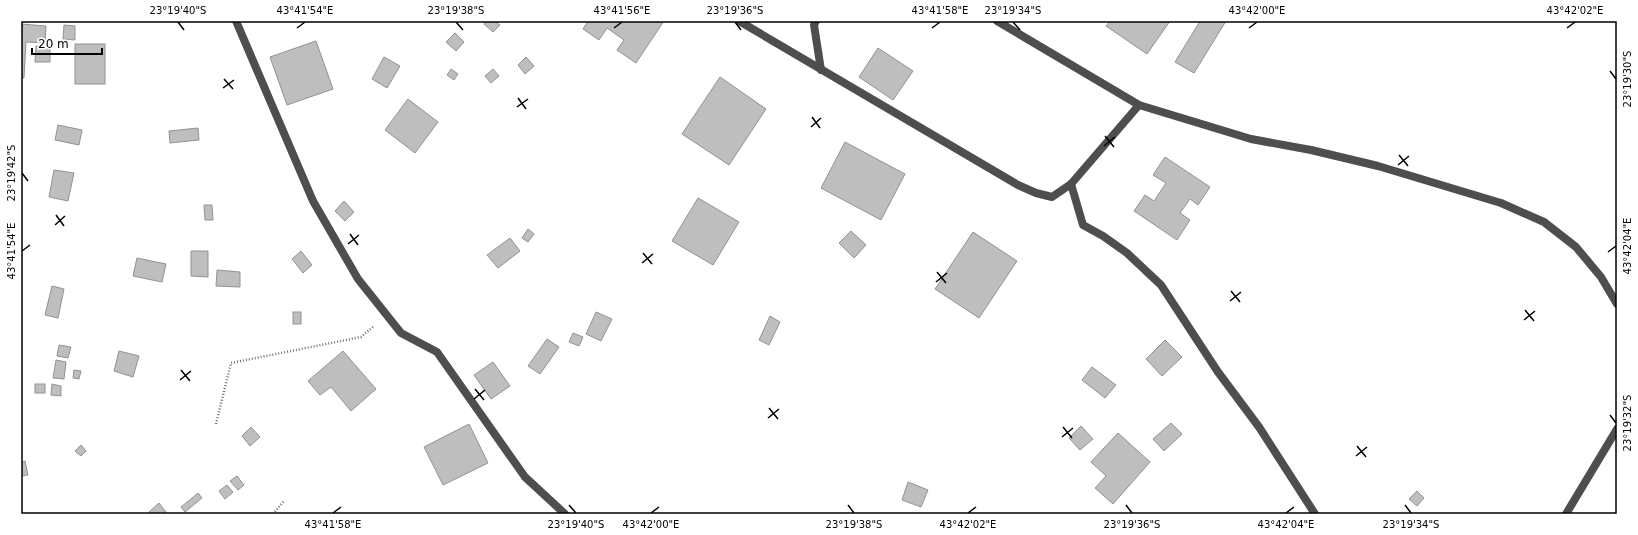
<svg xmlns="http://www.w3.org/2000/svg" width="1638" height="535" viewBox="0 0 1638 535" font-family="'DejaVu Sans',sans-serif">
<style>
.building{fill:#bebebe;stroke:#929292}
.lines{fill:none;stroke-linecap:round;stroke-linejoin:round}
.path{stroke:#707070;stroke-width:2.5;stroke-dasharray:1 2;stroke-linecap:butt}
.street{stroke:#4e4e4e;stroke-width:8}
.ticks{fill:none;stroke:#000;stroke-width:1.5}
.neatline{fill:none;stroke:#000;stroke-width:1.5}
.ticks-label{font-size:10px;text-anchor:middle;fill:#000}
</style>
<rect width="100%" height="100%" fill="#fff"/>
<g class="building">
<polygon points="487,21 495,21 500,25 493,32 484,24"/>
<polygon points="588,21 664,21 636,63 617,50 624,40 607,28 599,40 583,29"/>
<polygon points="1110,21 1170,21 1147,54 1106,26"/>
<polygon points="1200,21 1226,21 1194,73 1175,62"/>
<polygon points="21,24 46,26 45,43 26,42 24,78 21,78"/>
<polygon points="64,25 75,26 75,40 63,39"/>
<polygon points="455,33 464,42 456,51 446,42"/>
<polygon points="316,41 333,89 287,105 270,57"/>
<rect x="75" y="44" width="30" height="40"/>
<polygon points="36,46 50,46 50,62 35,62"/>
<polygon points="878,48 913,71 893,100 859,77"/>
<polygon points="384,57 400,66 387,88 372,79"/>
<polygon points="526,57 534,66 525,74 518,65"/>
<polygon points="451,69 458,74 454,80 447,75"/>
<polygon points="493,69 499,76 491,83 485,76"/>
<polygon points="720,77 766,109 729,165 682,134"/>
<polygon points="408,99 438,122 415,153 385,130"/>
<polygon points="58,125 82,130 79,145 55,140"/>
<polygon points="198,128 199,140 170,143 169,131"/>
<polygon points="845,142 905,174 881,220 821,188"/>
<polygon points="1165,157 1210,187 1198,205 1190,199 1180,213 1190,220 1177,240 1134,211 1145,195 1154,201 1166,183 1153,175"/>
<polygon points="54,170 74,173 68,201 49,197"/>
<polygon points="698,198 739,222 713,265 672,241"/>
<polygon points="344,201 354,212 345,221 335,211"/>
<polygon points="204,205 212,205 213,220 205,220"/>
<polygon points="528,229 534,234 528,242 522,238"/>
<polygon points="851,231 866,245 854,258 839,243"/>
<polygon points="973,232 1017,261 979,318 935,289"/>
<polygon points="510,238 520,251 498,268 487,255"/>
<polygon points="191,251 208,251 208,277 191,276"/>
<polygon points="301,251 312,265 303,273 292,259"/>
<polygon points="137,258 166,264 162,282 133,276"/>
<polygon points="217,270 240,272 240,287 216,286"/>
<polygon points="52,286 64,289 58,318 45,315"/>
<rect x="293" y="312" width="8" height="12"/>
<polygon points="596,312 612,319 601,341 586,334"/>
<polygon points="770,316 780,322 769,345 759,340"/>
<polygon points="573,333 583,337 579,346 569,342"/>
<polygon points="547,339 559,347 540,374 528,366"/>
<polygon points="1165,340 1182,357 1162,376 1146,359"/>
<polygon points="59,345 71,347 68,358 57,356"/>
<polygon points="119,351 139,356 133,377 114,371"/>
<polygon points="343,351 376,389 351,411 331,387 320,395 308,381"/>
<polygon points="56,360 66,362 64,379 53,378"/>
<polygon points="493,362 510,386 491,399 474,375"/>
<polygon points="1092,367 1116,385 1105,398 1082,380"/>
<polygon points="74,370 81,371 79,379 73,378"/>
<rect x="35" y="384" width="10" height="9"/>
<polygon points="52,384 61,386 61,396 51,395"/>
<polygon points="1171,423 1182,434 1164,451 1153,439"/>
<polygon points="469,424 488,463 443,485 424,447"/>
<polygon points="1081,426 1093,439 1080,450 1069,438"/>
<polygon points="251,427 260,437 250,446 242,436"/>
<polygon points="1118,433 1150,462 1113,504 1095,488 1106,476 1091,462"/>
<polygon points="81,445 86,451 81,456 75,451"/>
<polygon points="25,461 28,475 21,476 21,462"/>
<polygon points="237,476 244,485 238,490 230,481"/>
<polygon points="908,482 928,490 921,507 902,500"/>
<polygon points="227,485 233,492 225,499 219,491"/>
<polygon points="1417,491 1424,498 1417,506 1409,499"/>
<polygon points="198,493 202,498 185,512 181,507"/>
<polygon points="159,503 166,512 163,514 151,514 149,512"/>
</g>
<g class="lines">
<g class="path">
<polyline points="216,424 231,363 361,337 374,326"/>
<polyline points="273,514 284,501"/>
</g>
<g class="street">
<polyline points="236,21 313,201 358,279 401,333 437,352 525,477 565,514"/>
<polyline points="739,21 1018,185 1036,193 1052,197 1071,184 1139,105"/>
<polyline points="816,21 814,25 821,70"/>
<polyline points="997,21 1139,105 1251,139 1311,150 1378,166 1501,203 1544,222 1576,247 1601,277 1617,304"/>
<polyline points="1071,184 1083,225 1103,236 1127,253 1161,285 1218,372 1259,427 1315,514"/>
<polyline points="1566,514 1617,429"/>
</g>
</g>
<path class="ticks" d="M178,22L184,30M456,22L463,30M735,22L741,30M1013,22L1020,30M297,28L305,22M614,28L622,22M932,28L940,22M1249,28L1257,22M1567,28L1575,22M1610,71L1616,79M224,79L233,89M223,88L234,80M518,98L526,109M517,107L528,99M812,117L820,128M811,127L821,118M1105,136L1114,147M1104,146L1115,137M1399,155L1408,166M1398,165L1409,156M22,173L28,181M56,215L64,226M55,225L65,216M350,234L358,245M348,244L359,235M22,251L30,245M1608,252L1616,246M643,253L652,264M642,263L653,254M937,272L946,283M936,282L947,273M1231,291L1240,302M1230,301L1241,292M1525,310L1534,321M1524,320L1535,311M181,370L190,381M180,380L191,371M475,389L484,400M474,399L485,390M769,408L778,419M1610,415L1616,423M768,418L779,409M1063,427L1072,438M1062,437L1073,428M1357,446L1366,457M1356,456L1367,447M569,505L576,513M848,505L854,513M1126,505L1132,513M1405,505L1411,513M333,513L341,507M651,513L659,507M968,513L976,507M1286,513L1294,507"/>
<rect width="1638" height="535" fill="none" stroke="#ffffff" stroke-width="44"/>
<path d="M32 48v6h70v-6" fill="none" stroke="#000000" stroke-width="2"/>
<text x="38" y="48" font-size="12" fill="#000000" stroke="#ffffff" stroke-width="3" paint-order="stroke">20 m</text>
<rect x="22" y="22" width="1594" height="491" class="neatline"/>
<g class="ticks-label">
<text x="178" y="14">23°19'40"S</text>
<text x="305" y="14">43°41'54"E</text>
<text x="456" y="14">23°19'38"S</text>
<text x="622" y="14">43°41'56"E</text>
<text x="735" y="14">23°19'36"S</text>
<text x="940" y="14">43°41'58"E</text>
<text x="1013" y="14">23°19'34"S</text>
<text x="1257" y="14">43°42'00"E</text>
<text x="1575" y="14">43°42'02"E</text>
<text transform="translate(1627 79) rotate(-90)" y="4">23°19'30"S</text>
<text transform="translate(11 173) rotate(-90)" y="4">23°19'42"S</text>
<text transform="translate(1627 246) rotate(-90)" y="4">43°42'04"E</text>
<text transform="translate(11 251) rotate(-90)" y="4">43°41'54"E</text>
<text transform="translate(1627 423) rotate(-90)" y="4">23°19'32"S</text>
<text x="333" y="528">43°41'58"E</text>
<text x="576" y="528">23°19'40"S</text>
<text x="651" y="528">43°42'00"E</text>
<text x="854" y="528">23°19'38"S</text>
<text x="968" y="528">43°42'02"E</text>
<text x="1132" y="528">23°19'36"S</text>
<text x="1286" y="528">43°42'04"E</text>
<text x="1411" y="528">23°19'34"S</text>
</g>
</svg>
